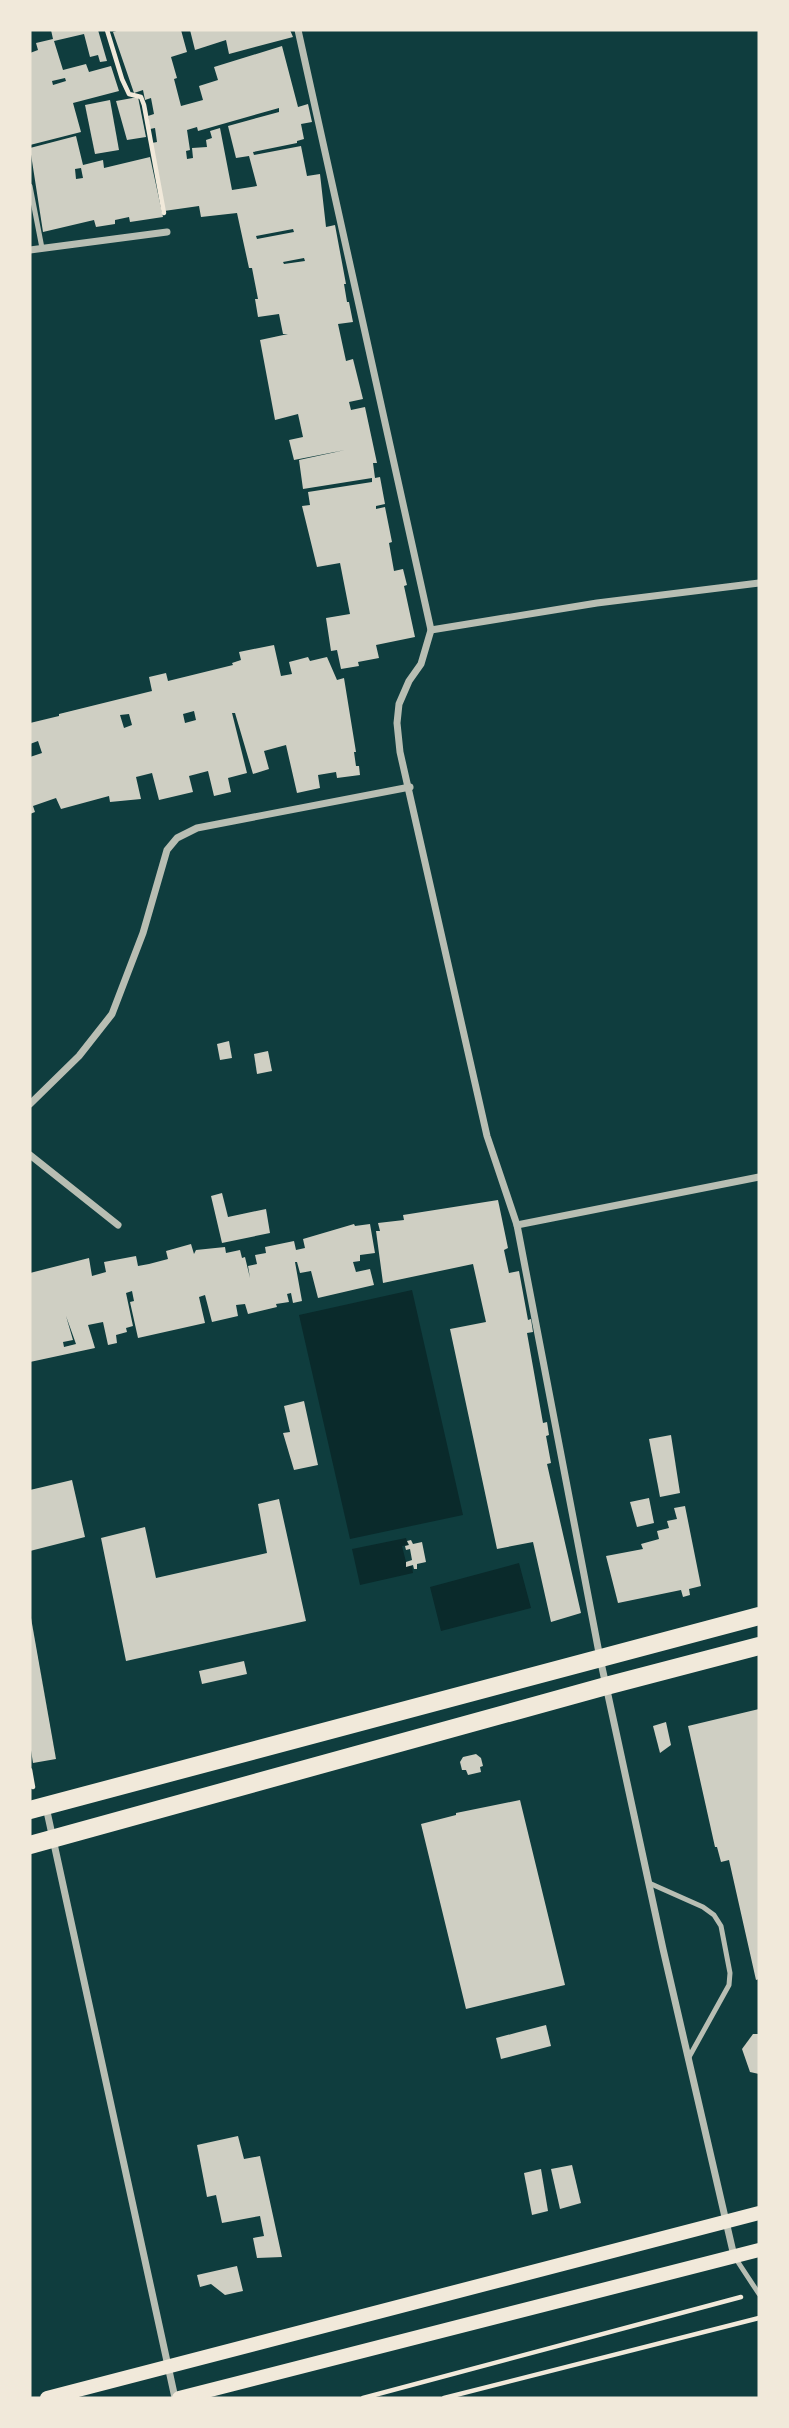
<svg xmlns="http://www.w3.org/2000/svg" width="789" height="2428" viewBox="0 0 789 2428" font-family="'PT Sans',sans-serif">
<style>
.water{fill:#0a2a2b}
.building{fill:#cfcfc3;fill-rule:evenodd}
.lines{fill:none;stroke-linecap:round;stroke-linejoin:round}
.path{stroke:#f1e9da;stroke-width:4.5}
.service{stroke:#b8beb3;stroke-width:5}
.minor{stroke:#b8beb3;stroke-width:7}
.secondary{stroke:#f1e9da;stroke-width:14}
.primary{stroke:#f1e9da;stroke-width:18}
</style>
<rect width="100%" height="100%" fill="#0f3d3e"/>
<g class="water">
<polygon points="412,1290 463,1515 350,1539 299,1315"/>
<polygon points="406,1538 408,1545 402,1546 407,1566 412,1566 413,1573 360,1585 352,1549"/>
<polygon points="519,1563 531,1608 441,1631 430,1587"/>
</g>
<g class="building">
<path d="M51,30H98L107,61L100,62L98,55L90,57L84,34L54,41L63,70L86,64L89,72L111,66L119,91L73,103L81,132L30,145V53L38,50L36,43L53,39ZM65,78L66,81L53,85L52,81Z"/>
<path d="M120,30H181L187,52L171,57L177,78L174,79L181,106L203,100L199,86L218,80L214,67L282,46L298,107L308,104L312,122L301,124L304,139L297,141V143L253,152L254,155L301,146L307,176L320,174L326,227L335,225L346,284H344L347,302H349L353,322L338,324L346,361L353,359L363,399L349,402L351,410L365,407L377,463H373L375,478L380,477L385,504L376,506V509L385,507L392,542L389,543L394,571L403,569L407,585L404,586L415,637L376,645L379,658L358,662L359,666L341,669L337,650L331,651L326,618L350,614L341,568L340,563L317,567L302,506L310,505L308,492L372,482V478L303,489L299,460L345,450L294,460L289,440L303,437L298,414L275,420L260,340L288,334H283L279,314L258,317L255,299H258L252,268H249L237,213L201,217L199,206L164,211L152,143L157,142L155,128L150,129L148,116L154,114L151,98L145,100L143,90L134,93L113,32ZM279,108V112L228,126L236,158L249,156L257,186L232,190L220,128L210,131L212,138L206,140L207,147L192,148L193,158L187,159L186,151L190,150L187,130L197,127L198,131ZM293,229L294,232L257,239L256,236ZM304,258L305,261L284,264L283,262Z"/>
<polygon points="190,30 290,30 293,37 229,54 226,40 195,50"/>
<polygon points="138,97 146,137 127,140 116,101"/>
<polygon points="110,100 119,150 95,154 85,105"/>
<path d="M76,136L83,165L103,160L104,168L150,157L163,217L130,222L129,217L115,220V224L96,227L94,220L43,232L30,148ZM81,168L83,178L76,179L75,169Z"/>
<path d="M274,645L281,676L292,674L289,662L308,657L310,661L327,657L337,680L344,678L356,752H354L356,766H359L360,775L337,778L336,772L318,775L320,788L297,793L286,745L264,751L269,769L253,774L235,713H232L247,773L228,778L231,792L214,796L208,771L189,776L193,792L159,800L152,773L136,777L141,799L110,802L109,796L61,809L56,798L33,806L35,812L30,814V757L42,753L38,741L30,744V723L59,716V714L152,691L149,677L166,673L168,681L233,665L232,663L241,660L239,652ZM194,711L196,720L185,723L183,714ZM129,714L132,725L124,728L120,715Z"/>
<polygon points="229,1041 232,1058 220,1060 217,1044"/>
<polygon points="268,1051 272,1071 257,1074 254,1054"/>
<polygon points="222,1193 228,1217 266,1209 270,1233 222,1243 211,1196"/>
<polygon points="498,1200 508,1248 504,1250 509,1273 519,1271 528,1320 531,1319 533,1332 527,1333 543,1423 547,1422 549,1435 546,1436 551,1463 547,1464 581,1613 551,1622 533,1542 497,1549 450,1329 486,1322 473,1264 383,1283 376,1231 380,1231 378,1223 404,1220 403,1215"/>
<path d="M354,1224L355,1226L370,1224L375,1253L360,1255V1261L353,1262L356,1272L370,1269L374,1285L318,1298L311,1271L300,1273L297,1262H295L302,1301L293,1303L291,1293L287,1294L289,1302L276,1304L277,1307L248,1314L245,1304L236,1305L238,1316L212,1322L205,1295L199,1297L205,1323L138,1338L130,1302L134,1301L132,1291L126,1293L133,1326L126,1328L127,1332L116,1335L117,1343L108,1345L103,1322L88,1325L95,1348L30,1362V1273L89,1258L92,1276L106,1272L104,1262L136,1256L138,1266L149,1264L168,1259L166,1251L191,1244L194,1254L196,1250L225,1247L226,1253L240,1250L242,1258L245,1257L250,1278L248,1266L257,1264L255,1255L266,1253L265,1247L294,1241L296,1250L305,1248L303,1239ZM66,1316L76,1344L64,1347L63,1342L73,1340Z"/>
<polygon points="304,1401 318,1465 294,1470 283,1433 290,1432 284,1406"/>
<polygon points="671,1435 680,1493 660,1497 649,1439"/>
<polygon points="72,1480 85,1537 30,1551 30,1490"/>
<polygon points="649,1498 654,1523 637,1527 630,1502"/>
<polygon points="279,1499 306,1621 126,1661 101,1538 145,1527 156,1578 267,1553 258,1504"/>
<polygon points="685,1506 701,1586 689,1589 690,1595 683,1597 681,1590 618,1603 606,1556 643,1549 641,1544 659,1539 657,1531 669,1528 667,1521 677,1519 674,1508"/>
<polygon points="411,1540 413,1544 422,1542 426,1562 417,1564 417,1569 414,1569 413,1565 406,1567 406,1562 412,1560 410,1549 406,1550 405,1546 409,1545 407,1541"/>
<polygon points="31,1618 56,1759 33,1763 30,1744"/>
<polygon points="244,1661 247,1674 202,1684 199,1671"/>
<polygon points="759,1709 759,1979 756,1980 729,1860 721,1862 717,1847 715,1847 688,1726"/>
<polygon points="666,1722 671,1745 660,1753 653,1726"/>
<polygon points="476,1754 481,1758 483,1766 480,1767 481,1772 468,1775 466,1770 462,1770 460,1762 463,1757"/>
<polygon points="520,1800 565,1985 466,2009 421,1824 456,1815 456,1813"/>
<polygon points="546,2025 551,2046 501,2059 496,2038"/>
<polygon points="753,2034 759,2034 759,2074 750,2072 742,2049"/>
<polygon points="238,2136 244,2159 260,2156 282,2257 257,2258 253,2238 264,2236 260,2216 222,2223 216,2195 207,2197 197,2145"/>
<polygon points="572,2165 581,2203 560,2209 551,2169"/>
<polygon points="541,2169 548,2211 532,2215 524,2173"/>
<polygon points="237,2266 243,2291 225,2295 211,2284 200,2287 197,2275"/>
</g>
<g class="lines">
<g class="path">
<polyline points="107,30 122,79 129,94 141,97 144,105 164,213"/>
<polyline points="30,1770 33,1787"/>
<polyline points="363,2398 741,2297"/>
<polyline points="444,2398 759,2318"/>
</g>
<g class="service">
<polyline points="30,186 42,248"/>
<polyline points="649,1883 703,1907 714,1915 721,1926 730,1973 729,1985 688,2059"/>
<polyline points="736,2259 759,2294"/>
</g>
<g class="minor">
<polyline points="298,30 431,630 421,664 409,681 399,704 397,723 400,752 487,1136 517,1225 600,1658 663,1949 734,2256"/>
<polyline points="30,250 167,232"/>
<polyline points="431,630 597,603 759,583"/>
<polyline points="30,1104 79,1056 112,1014 143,933 167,850 177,838 197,828 410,787"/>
<polyline points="30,1155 118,1225"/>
<polyline points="517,1225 759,1177"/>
<polyline points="46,1807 175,2398"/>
</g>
<g class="secondary">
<polyline points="47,2398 759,2213"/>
<polyline points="179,2398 759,2250"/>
</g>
<g class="primary">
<polyline points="30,1810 759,1616"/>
<polyline points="30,1845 606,1686 759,1646"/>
</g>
</g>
<rect width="789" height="2428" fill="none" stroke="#f1e9da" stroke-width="63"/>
</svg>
